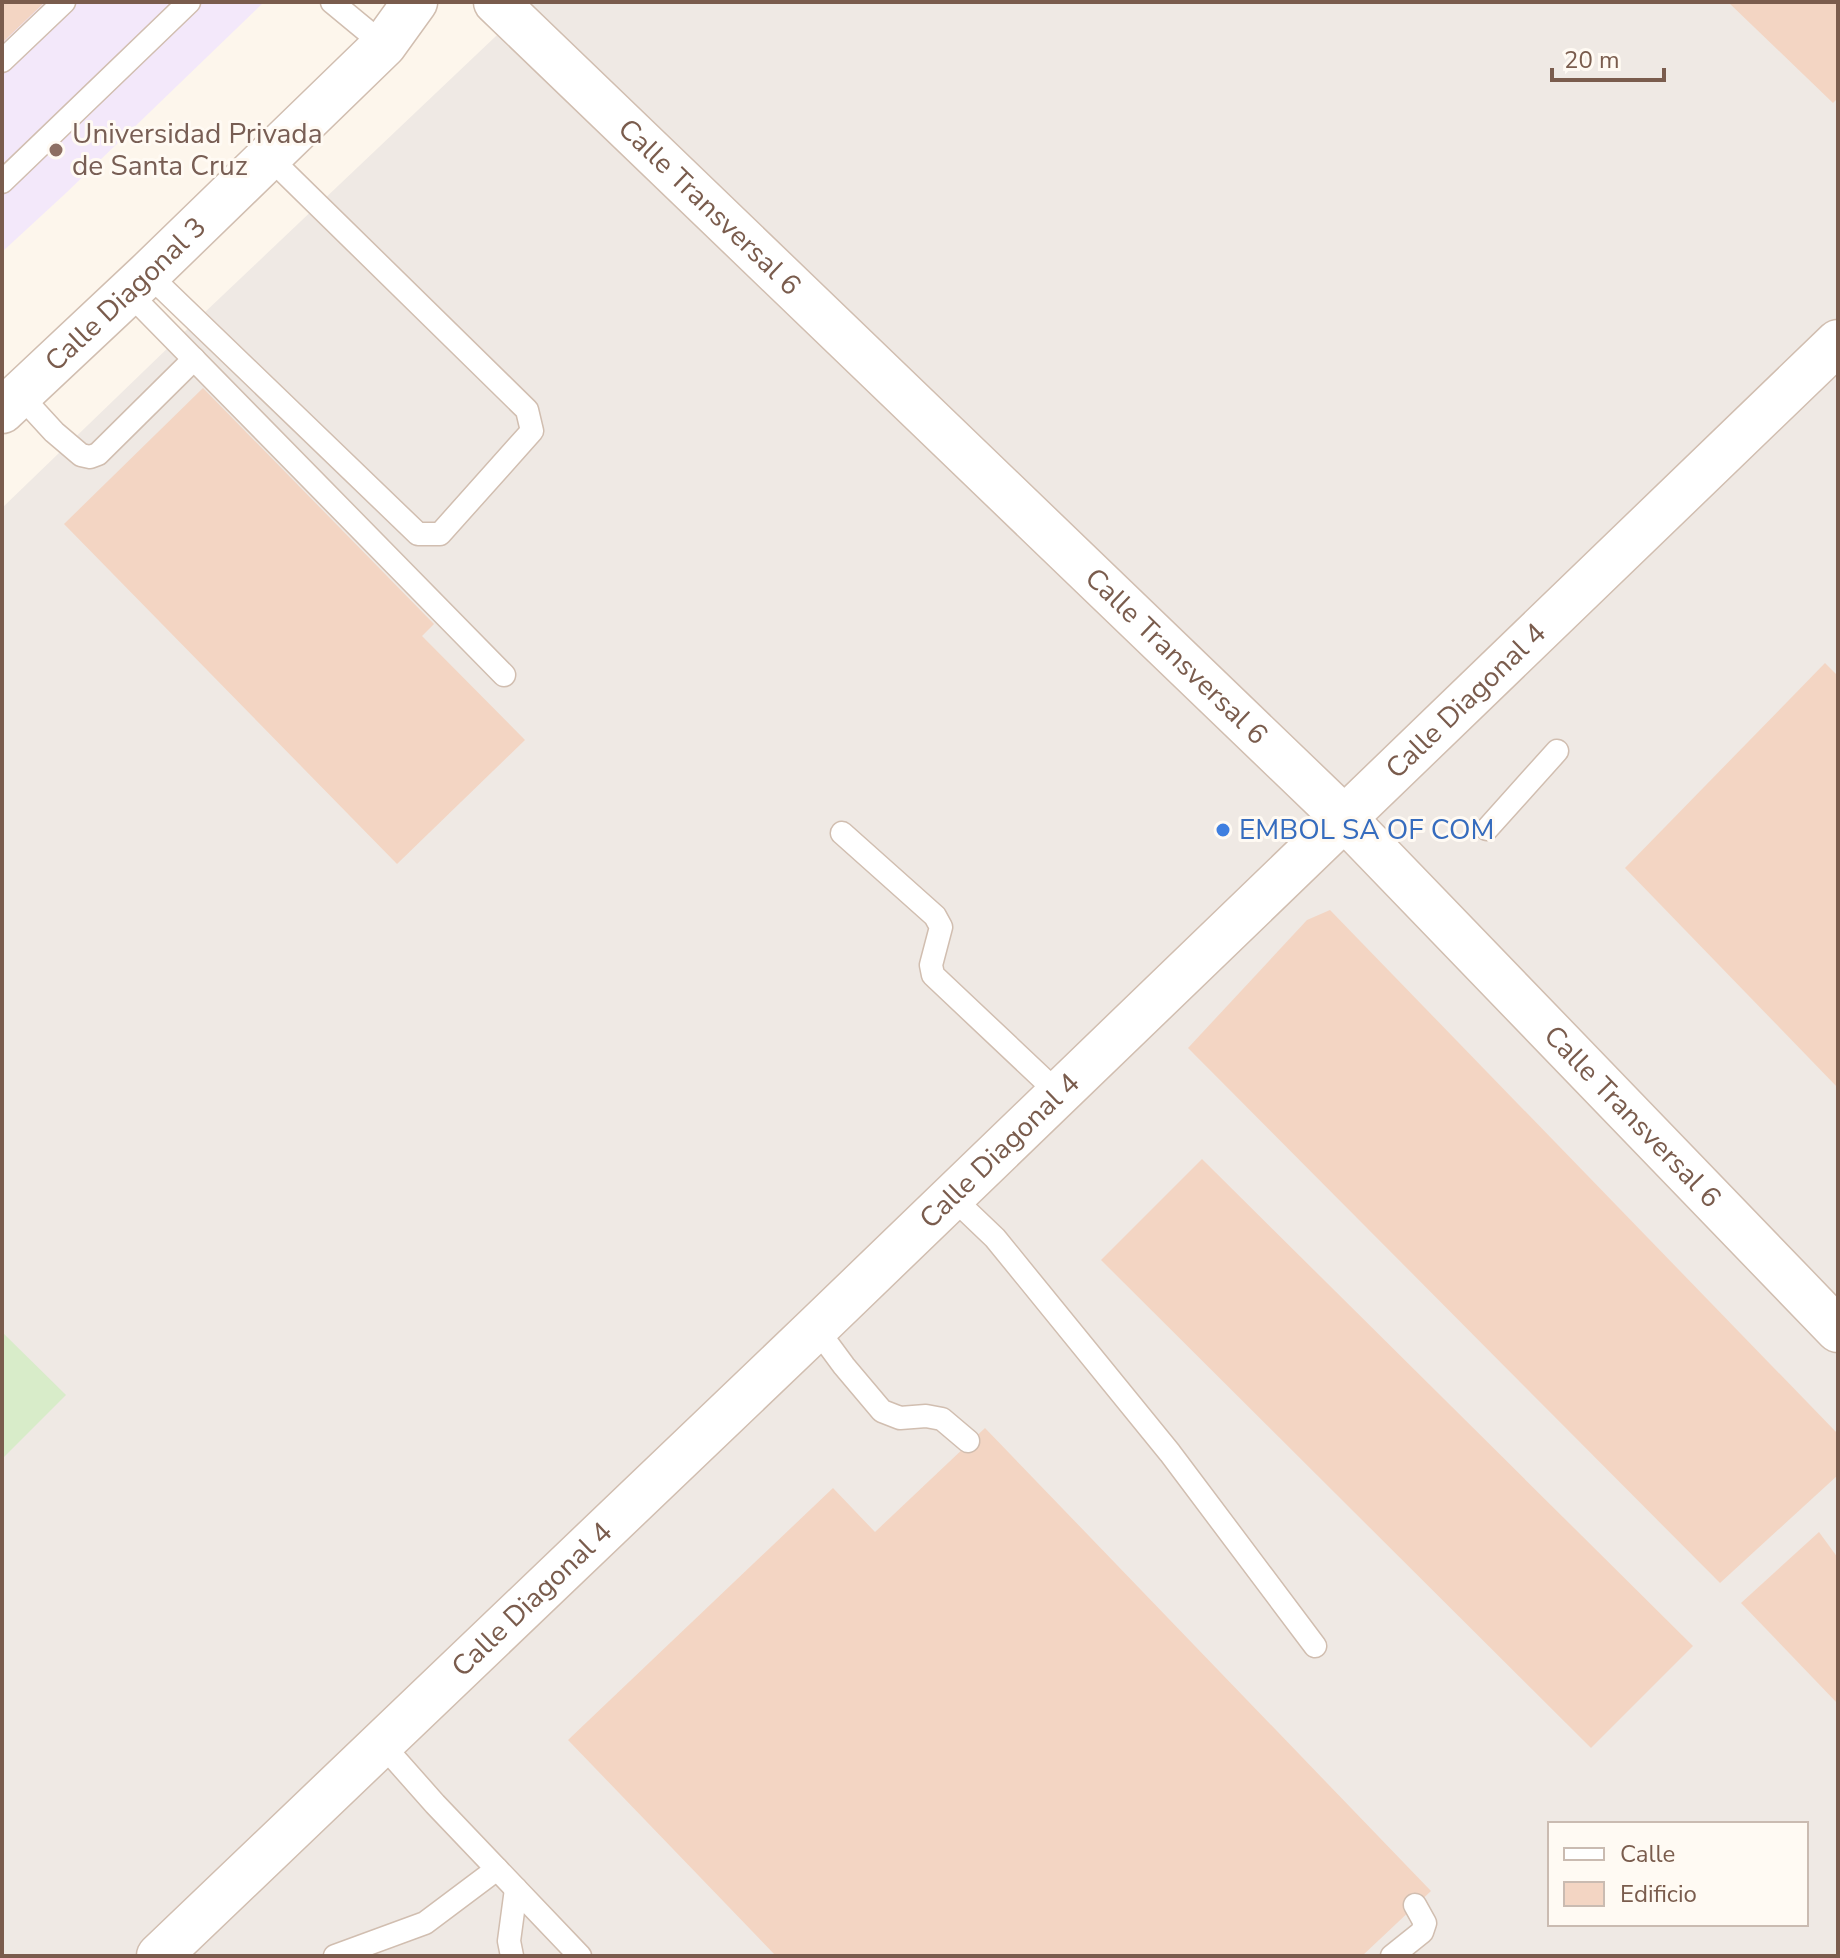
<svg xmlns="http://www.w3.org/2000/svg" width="1840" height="1958" viewBox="0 0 1840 1958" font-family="'Nunito Sans',sans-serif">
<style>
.industrial{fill:#efe9e4;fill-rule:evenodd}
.education{fill:#f3e8fa}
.green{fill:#d8ecc9}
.building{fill:#f3d5c3}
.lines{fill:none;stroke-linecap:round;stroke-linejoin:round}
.service-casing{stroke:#d1beb0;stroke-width:25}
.minor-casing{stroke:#d1beb0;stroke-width:47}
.tertiary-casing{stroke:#d1beb0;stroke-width:47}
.service{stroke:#fff;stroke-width:22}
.minor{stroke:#fff;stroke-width:44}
.tertiary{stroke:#fff;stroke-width:44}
.education-dot{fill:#8d6e63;stroke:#fffaf3;stroke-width:3}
.shop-dot{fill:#3f7fe0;stroke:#fffaf3;stroke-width:3}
.labels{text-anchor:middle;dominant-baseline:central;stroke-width:6;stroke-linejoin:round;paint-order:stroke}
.education-label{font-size:28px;fill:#785e54;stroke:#fffaf3;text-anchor:start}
.street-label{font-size:28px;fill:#7a5c4d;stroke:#fffaf3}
.shop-label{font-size:28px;fill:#366cbe;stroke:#fffaf3;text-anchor:start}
</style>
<rect width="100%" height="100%" fill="#fdf6ec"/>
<path class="industrial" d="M532,2H1838V1956H2V508L203,314ZM1550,1824H1806V1924H1550Z"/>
<polygon class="education" points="2,2 264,2 66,193 2,252"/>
<polygon class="green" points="2,1332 66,1395 2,1459"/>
<g class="building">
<polygon points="2,2 45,2 2,43"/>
<polygon points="1728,2 1838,2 1838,98 1833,103"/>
<polygon points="203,388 434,624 422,636 525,740 397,864 64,524"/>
<polygon points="1825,663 1838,676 1838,1088 1625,868"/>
<polygon points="1330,910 1838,1434 1838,1475 1720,1583 1188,1048 1307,920"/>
<polygon points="1202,1159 1693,1646 1591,1748 1101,1260"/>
<polygon points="985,1428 1431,1891 1362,1956 776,1956 568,1740 833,1488 875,1532"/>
<polygon points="1819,1532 1838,1558 1838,1704 1741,1603"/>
</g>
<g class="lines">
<defs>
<g id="service">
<polyline points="332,2 384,45"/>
<polyline points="2,61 64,2"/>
<polyline points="2,182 189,2"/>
<polyline points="148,274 418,534 440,534 532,431 527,410 269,157"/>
<polyline points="128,292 504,675"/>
<polyline points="20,395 54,432 81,455 90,457 98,454 194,359"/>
<polyline points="1487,829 1557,751"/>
<polyline points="842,833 935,916 941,927 931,965 933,975 1058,1093"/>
<polyline points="951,1196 995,1238 1170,1453 1315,1646"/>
<polyline points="816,1328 844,1366 882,1411 900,1418 926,1416 942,1419 968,1441"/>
<polyline points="381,1743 435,1804 580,1956"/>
<polyline points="335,1956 425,1923 497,1869"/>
<polyline points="512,1956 509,1941 516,1889"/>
<polyline points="1392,1956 1422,1932 1425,1923 1415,1905"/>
</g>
<g id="minor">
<path id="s1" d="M496,2L1343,817L1838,1330"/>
<path id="s2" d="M159,1956L816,1328L1838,342"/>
</g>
<g id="tertiary">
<path id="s3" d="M2,411L148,274L384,45L415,2"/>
</g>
</defs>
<use href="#service" class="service-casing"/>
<use href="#minor" class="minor-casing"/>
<use href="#tertiary" class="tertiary-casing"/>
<use href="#service" class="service"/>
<use href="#minor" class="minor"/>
<use href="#tertiary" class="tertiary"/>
</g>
<circle class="education-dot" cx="56" cy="150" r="8"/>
<circle class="shop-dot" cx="1223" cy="830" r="8"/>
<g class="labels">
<g class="education-label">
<text x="72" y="134">Universidad Privada<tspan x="72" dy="32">de Santa Cruz</tspan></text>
</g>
<g class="street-label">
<text stroke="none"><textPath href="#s1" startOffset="296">Calle Transversal 6</textPath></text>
<text stroke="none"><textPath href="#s3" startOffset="170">Calle Diagonal 3</textPath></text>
<text stroke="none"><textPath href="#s1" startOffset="944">Calle Transversal 6</textPath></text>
<text stroke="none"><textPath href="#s2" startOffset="1812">Calle Diagonal 4</textPath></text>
<text stroke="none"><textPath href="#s1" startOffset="1592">Calle Transversal 6</textPath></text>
<text stroke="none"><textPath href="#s2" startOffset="1164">Calle Diagonal 4</textPath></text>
<text stroke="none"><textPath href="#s2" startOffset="516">Calle Diagonal 4</textPath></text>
</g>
<g class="shop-label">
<text x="1239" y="830">EMBOL SA OF COM</text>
</g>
</g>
<rect width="1840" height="1958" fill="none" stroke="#7a5c4d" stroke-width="8"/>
<rect x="1548" y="1822" width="260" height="104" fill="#fffaf3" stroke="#cabbb1" stroke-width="2"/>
<rect x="1564" y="1848" width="40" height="12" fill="#ffffff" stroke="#cabbb1" stroke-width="2"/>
<text x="1620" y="1862" font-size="24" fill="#7a5c4d">Calle</text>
<rect x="1564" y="1882" width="40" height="24" fill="#f3d5c3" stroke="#cabbb1" stroke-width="2"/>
<text x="1620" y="1902" font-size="24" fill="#7a5c4d">Edificio</text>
<path d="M1552 68v12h112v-12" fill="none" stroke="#7a5c4d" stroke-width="4"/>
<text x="1564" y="68" font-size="24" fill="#7a5c4d" stroke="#fffaf3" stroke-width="6" paint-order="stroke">20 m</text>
</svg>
